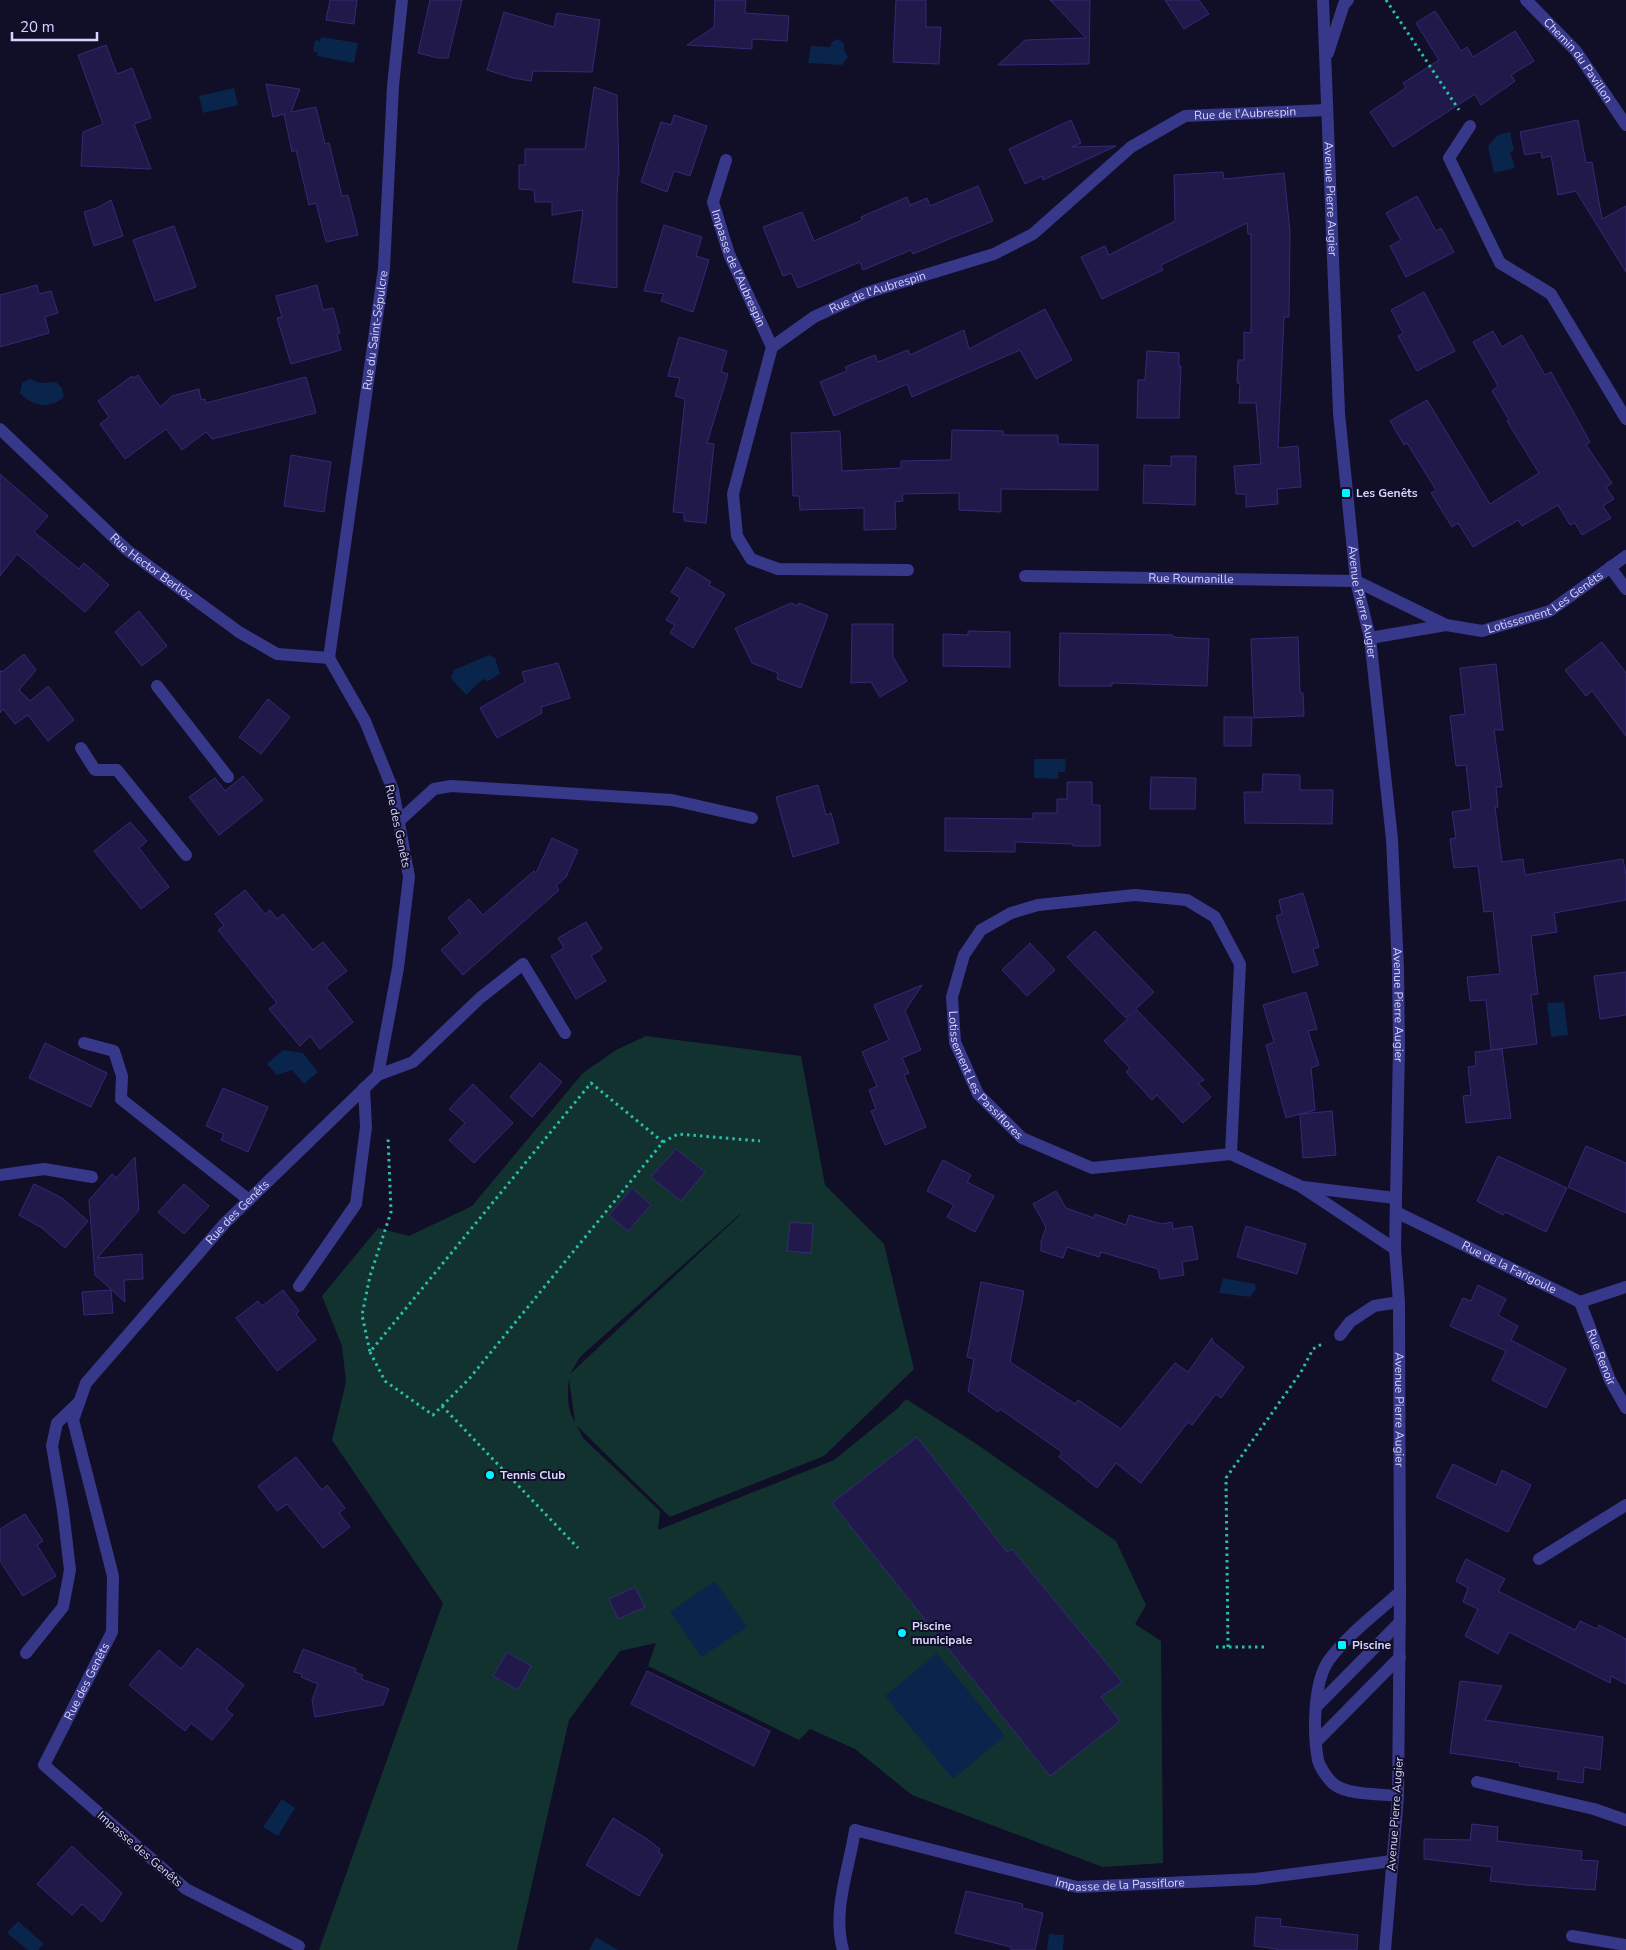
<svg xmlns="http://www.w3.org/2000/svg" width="1626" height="1950" viewBox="0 0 1626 1950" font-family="'Nunito Sans',sans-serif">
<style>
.green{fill:#11322f;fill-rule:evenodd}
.water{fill:#09254b}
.building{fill:#201949;stroke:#352a77}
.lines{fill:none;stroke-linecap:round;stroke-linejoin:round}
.path{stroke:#29bfad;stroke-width:3;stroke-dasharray:2.5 4;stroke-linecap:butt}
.lane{stroke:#373889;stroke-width:12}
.street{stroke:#373889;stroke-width:12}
.poi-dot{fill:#01f4ff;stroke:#110e27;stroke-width:2}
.labels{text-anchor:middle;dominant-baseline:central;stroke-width:4;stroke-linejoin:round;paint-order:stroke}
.street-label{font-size:12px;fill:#d7d5ff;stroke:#110e27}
.poi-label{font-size:12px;font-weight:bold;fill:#d7d5ff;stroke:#110e27;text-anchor:start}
</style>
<rect width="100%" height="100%" fill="#110e27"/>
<path class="green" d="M646,1036L801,1056L825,1185L884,1244L914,1369L824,1456L670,1517L577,1426L583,1438L660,1511L658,1530L834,1460L898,1408L906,1399L975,1443L1116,1541L1146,1605L1135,1624L1161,1641L1163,1863L1103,1867L912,1795L855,1749L810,1729L799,1740L648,1666L656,1643L620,1651L569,1720L517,1950H319L443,1603L332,1440L346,1382L342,1346L322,1296L378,1228L409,1236L472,1206L583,1073L616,1050ZM740,1214V1215L570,1374L580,1357ZM569,1379L575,1422C567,1410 567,1393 569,1379Z"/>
<g class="water">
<polygon points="321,37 358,43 354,63 317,56 318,52 313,52 315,40 320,41"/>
<polygon points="838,39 844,43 844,50 848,57 842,65 808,63 811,46 830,47 832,42"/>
<polygon points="234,88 238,105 203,113 199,96"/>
<polygon points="1510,132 1514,150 1510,152 1515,168 1494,173 1488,146 1498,135"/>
<path d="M30,379L40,383L56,382L62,388L64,397C51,409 32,407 20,393L22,383Z"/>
<polygon points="489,655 495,658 500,674 488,681 483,679 466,695 451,678 454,670"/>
<polygon points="1034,759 1066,759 1065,772 1058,772 1058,779 1034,778"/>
<polygon points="1564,1002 1568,1035 1551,1037 1547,1003"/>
<polygon points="283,1050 303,1053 318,1072 304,1084 292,1070 277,1075 267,1064"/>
<polygon points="1223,1278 1255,1284 1256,1289 1250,1297 1219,1293"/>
<polygon points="715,1581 747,1627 702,1657 670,1612"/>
<polygon points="937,1653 1005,1736 953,1779 885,1696"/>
<polygon points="282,1799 295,1808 278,1836 263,1827"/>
<polygon points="18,1921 44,1944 38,1950 28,1950 7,1933"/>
<polygon points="1049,1934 1064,1935 1063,1950 1047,1950"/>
<polygon points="596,1937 618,1950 589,1950"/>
</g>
<g class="building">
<polygon points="330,0 357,0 354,24 326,20"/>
<polygon points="430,0 462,0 448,58 438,58 418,53"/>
<polygon points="715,0 746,0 745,13 789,16 787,41 752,39 752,49 687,45 714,27"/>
<polygon points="896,0 926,0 926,27 941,27 939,64 893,62"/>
<polygon points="1050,0 1090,0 1089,64 998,65 1025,40 1086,38"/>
<polygon points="1165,0 1199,0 1209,14 1184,29"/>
<polygon points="1435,11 1461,51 1467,47 1473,57 1515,31 1534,61 1511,75 1515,81 1481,105 1475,94 1393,147 1370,112 1406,88 1403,83 1439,60 1416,23"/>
<polygon points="504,12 554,27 557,13 600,20 592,72 533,71 531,81 513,78 487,70"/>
<polygon points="106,45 117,74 132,68 151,118 134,124 151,169 81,166 83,132 103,124 78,55"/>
<polygon points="266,84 300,89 291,112 316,107 325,144 329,143 342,196 348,195 358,235 326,242 316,203 309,205 296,150 292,152 284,114 273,117"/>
<polygon points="594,87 617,95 619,175 618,174 617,198 617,288 573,282 583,210 552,215 552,202 535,202 534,190 519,189 519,165 525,165 525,149 585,149"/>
<polygon points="674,115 707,126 690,176 674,171 667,192 641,182 661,122 671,125"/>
<polygon points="1071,120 1081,143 1072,147 1116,146 1043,180 1042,176 1025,184 1009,149"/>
<polygon points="1578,120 1586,163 1592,162 1602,219 1626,206 1626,272 1576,191 1558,195 1551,156 1542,158 1541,152 1525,155 1520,132"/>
<polygon points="1223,172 1224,179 1284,173 1290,232 1289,317 1284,317 1278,448 1298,446 1301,487 1277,489 1278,504 1246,507 1246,494 1236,494 1234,466 1261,464 1256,403 1239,403 1240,383 1237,383 1238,360 1244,360 1244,332 1251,333 1251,234 1248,234 1247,223 1161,265 1163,270 1102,299 1081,257 1105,246 1109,255 1175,221 1174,175"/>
<polygon points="978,186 993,221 913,254 911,250 863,270 860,262 798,288 791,273 783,276 763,227 802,212 814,241 862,220 861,217 907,197 910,205 927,198 930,206"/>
<polygon points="1417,196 1436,231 1441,228 1454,252 1406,277 1390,246 1401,240 1386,213"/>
<polygon points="111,200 123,236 94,246 84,212 97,208"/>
<polygon points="664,225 702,237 696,256 709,260 693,312 661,301 664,294 644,291"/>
<polygon points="174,226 196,287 155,301 133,240"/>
<polygon points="37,285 39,294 51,291 58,313 45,317 49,333 0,347 0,295"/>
<polygon points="317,285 323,310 333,308 340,333 337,334 341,350 291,364 277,318 282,317 276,296"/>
<polygon points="1424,292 1455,351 1417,371 1398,336 1403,333 1391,310"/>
<polygon points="1045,309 1072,360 1036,379 1020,350 912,397 907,384 834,416 820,382 847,371 845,367 875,355 878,362 908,350 910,355 964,330 969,349"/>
<polygon points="1493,331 1502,347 1522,335 1545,375 1551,372 1590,442 1586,445 1612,483 1606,487 1614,499 1603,506 1611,518 1582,535 1575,523 1570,525 1558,505 1522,526 1518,520 1473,547 1458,523 1452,527 1431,493 1436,490 1407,443 1404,445 1390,421 1427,400 1490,504 1539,473 1507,421 1509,420 1492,391 1498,386 1473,342"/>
<polygon points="679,337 727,351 721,372 728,374 707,443 714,444 706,523 684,521 684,513 673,512 685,399 675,396 680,378 668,376"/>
<polygon points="1147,351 1179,353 1179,366 1181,366 1179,418 1137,418 1138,380 1145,380"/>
<polygon points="138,375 160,407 172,396 199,389 201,400 205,399 206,403 306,377 316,413 212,439 206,432 182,450 166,429 125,459 100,424 109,417 98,401 132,376 134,378"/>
<polygon points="952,430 1003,431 1003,435 1058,435 1058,444 1098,445 1098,490 1001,489 1001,512 959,510 959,493 902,494 903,501 895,502 896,529 864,530 864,508 800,510 799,496 793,496 791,433 840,431 842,471 901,468 901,461 951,460"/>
<polygon points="291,455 331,462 324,512 284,506"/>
<polygon points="1171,456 1196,456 1195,505 1143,503 1144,465 1171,466"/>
<polygon points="0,474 48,516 34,532 79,569 84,563 109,585 85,612 17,554 0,576"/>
<polygon points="687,567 711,582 709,585 725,594 693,648 670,633 675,625 666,620 680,598 671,592"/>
<polygon points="791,603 798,606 799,603 828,615 801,688 777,679 778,673 752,663 735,628"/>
<polygon points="139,611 167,646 142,666 115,632"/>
<polygon points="852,624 893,624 893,657 907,681 880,697 871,682 851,683"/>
<polygon points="968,631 1010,632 1010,667 943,666 943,634 968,635"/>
<polygon points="1060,633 1173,635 1173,637 1209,639 1207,686 1112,683 1112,686 1059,686"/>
<polygon points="1298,637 1300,693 1303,693 1304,716 1254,718 1251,639"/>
<polygon points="1602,642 1626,673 1626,736 1592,691 1586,696 1565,670"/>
<polygon points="24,654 36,670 19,690 30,701 48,686 74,720 48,741 28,715 15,724 3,709 0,713 0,670 2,672"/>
<polygon points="558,663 570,698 541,707 542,713 497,738 480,708 525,682 522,672"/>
<polygon points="1496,664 1503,730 1494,730 1502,787 1496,787 1498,807 1495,807 1502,862 1523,859 1525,875 1623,859 1626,875 1626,900 1554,913 1557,932 1531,936 1538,994 1531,995 1537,1044 1491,1050 1486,1000 1470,1001 1467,977 1500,974 1493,911 1484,912 1478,866 1454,868 1450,839 1456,838 1452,812 1471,809 1466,765 1456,766 1450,716 1465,714 1460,668"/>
<polygon points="268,699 290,717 261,754 239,737"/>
<polygon points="1224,717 1252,717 1251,746 1224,746"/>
<polygon points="1263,774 1300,775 1300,790 1333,790 1332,824 1245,823 1244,792 1262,792"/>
<polygon points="243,776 263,800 219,835 189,797 215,778 225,791"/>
<polygon points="1151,777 1196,778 1195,809 1150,809"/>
<polygon points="1067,782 1092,782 1092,805 1100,805 1100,846 1073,846 1073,844 1015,842 1015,852 945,851 945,818 1033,819 1033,813 1057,813 1057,799 1067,799"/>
<polygon points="818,785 826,815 831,813 839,843 793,857 776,797"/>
<polygon points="130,822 147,841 139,848 169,887 141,909 94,851"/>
<polygon points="552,838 578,850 566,877 556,886 559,890 463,975 441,950 460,933 448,918 469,899 483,915 534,871 536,873"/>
<polygon points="245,890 265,914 270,910 277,919 283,914 313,950 323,942 347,971 326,987 353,1022 320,1049 310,1036 300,1046 269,1009 277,1003 218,930 224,926 215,914"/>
<polygon points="1303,893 1319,947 1313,949 1318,965 1293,973 1276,916 1282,914 1279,900"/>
<polygon points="586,922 602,949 591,956 606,981 576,999 551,956 564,948 558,938"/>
<polygon points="1095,931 1154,992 1126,1018 1067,957"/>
<polygon points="1030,943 1055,970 1027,996 1002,970"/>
<polygon points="1626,972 1626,1015 1600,1019 1594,976"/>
<polygon points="922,985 905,1011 921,1050 902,1058 909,1073 904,1075 926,1127 885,1145 871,1111 876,1109 869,1090 877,1086 862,1052 889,1040 874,1005"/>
<polygon points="1306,992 1317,1029 1308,1031 1319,1065 1311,1068 1315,1110 1301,1114 1332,1111 1336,1155 1303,1158 1300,1114 1286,1118 1266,1045 1274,1042 1263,1005"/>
<polygon points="1137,1010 1204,1080 1198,1083 1211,1097 1183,1123 1157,1095 1152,1100 1126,1072 1130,1068 1104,1041"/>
<polygon points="45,1043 107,1073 91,1107 29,1078"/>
<polygon points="1502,1049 1511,1118 1466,1123 1463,1096 1471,1095 1468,1067 1476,1066 1475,1052"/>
<polygon points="540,1063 562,1082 532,1117 510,1097"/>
<polygon points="473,1084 513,1123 474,1163 449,1140 465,1123 449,1109"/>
<polygon points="223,1088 268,1107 248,1152 221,1140 224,1134 206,1126"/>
<polygon points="1586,1146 1626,1163 1626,1213 1568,1187"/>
<polygon points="676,1149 705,1172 681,1201 651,1177"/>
<polygon points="1498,1156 1567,1188 1546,1232 1505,1212 1503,1215 1477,1201"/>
<polygon points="135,1157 139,1210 97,1258 142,1254 143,1279 124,1280 125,1302 95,1275 89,1200 112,1174 116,1178"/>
<polygon points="943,1160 971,1175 967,1182 994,1196 975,1232 947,1217 954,1205 927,1191"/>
<polygon points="34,1184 62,1198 88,1221 65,1248 42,1228 19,1215"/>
<polygon points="184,1184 209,1206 184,1234 158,1212"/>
<polygon points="632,1188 651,1205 628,1231 609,1215"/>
<polygon points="1056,1191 1066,1208 1094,1218 1095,1214 1126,1225 1129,1215 1162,1224 1172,1222 1173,1229 1192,1226 1198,1259 1182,1262 1184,1275 1160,1279 1158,1269 1101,1252 1099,1257 1067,1247 1063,1258 1041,1251 1041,1242 1046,1227 1033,1204"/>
<polygon points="790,1222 813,1224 811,1253 787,1251"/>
<polygon points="1246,1226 1306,1244 1297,1274 1237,1257"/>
<polygon points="981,1282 1024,1291 1010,1362 1075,1404 1078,1400 1121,1429 1175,1363 1188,1372 1212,1338 1213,1342 1244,1367 1221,1398 1216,1394 1192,1425 1188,1422 1141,1483 1116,1463 1097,1488 1059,1457 1062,1452 1000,1409 998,1412 968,1391 974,1359 967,1357"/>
<polygon points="1478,1285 1506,1299 1498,1315 1518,1326 1511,1340 1566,1369 1546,1408 1492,1380 1506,1351 1450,1326 1463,1298 1471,1301"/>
<polygon points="111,1290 113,1313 84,1315 82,1292"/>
<polygon points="283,1290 299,1311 296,1314 316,1340 277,1371 236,1318 258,1301 262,1306"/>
<polygon points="917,1437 1007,1552 1012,1549 1122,1682 1101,1697 1120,1721 1050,1776 832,1503"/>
<polygon points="296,1457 322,1490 327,1485 345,1508 339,1513 350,1527 323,1548 287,1504 277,1511 258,1486"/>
<polygon points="1453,1464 1496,1485 1502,1470 1531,1485 1508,1532 1436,1497"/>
<polygon points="25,1514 43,1541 37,1545 56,1576 23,1596 0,1561 0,1529"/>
<polygon points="1466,1559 1505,1579 1498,1591 1575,1630 1580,1621 1597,1629 1599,1625 1626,1639 1626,1684 1611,1676 1610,1683 1509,1632 1498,1654 1465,1636 1478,1609 1463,1602 1468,1588 1456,1581"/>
<polygon points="635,1587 645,1607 618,1619 609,1599"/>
<polygon points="197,1648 244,1685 226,1709 233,1715 212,1740 191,1723 185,1731 129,1685 159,1650 181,1669"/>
<polygon points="303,1649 356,1669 355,1672 363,1675 361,1679 389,1689 383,1705 315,1717 312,1700 318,1684 301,1677 302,1674 294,1672"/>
<polygon points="507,1652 531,1666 518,1690 493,1676"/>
<polygon points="647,1671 770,1731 754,1766 631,1704"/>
<polygon points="1460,1681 1502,1686 1485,1720 1603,1737 1600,1770 1584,1767 1583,1783 1557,1779 1559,1772 1519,1766 1520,1763 1450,1753"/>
<polygon points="613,1818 647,1839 660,1849 658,1852 663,1855 639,1896 586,1865"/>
<polygon points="1472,1824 1498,1827 1497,1841 1582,1851 1581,1860 1598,1861 1595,1890 1526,1885 1490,1881 1492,1867 1424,1859 1424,1839 1470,1840"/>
<polygon points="72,1846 122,1893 102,1922 82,1904 72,1915 37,1884"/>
<polygon points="966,1891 1023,1904 1022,1908 1043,1913 1035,1950 1011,1950 1011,1947 955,1933"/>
<polygon points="1256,1917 1281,1919 1280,1926 1358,1935 1357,1950 1277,1950 1277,1949 1254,1946"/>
</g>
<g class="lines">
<g class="path">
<polyline points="1386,0 1459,110"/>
<polyline points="663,1142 678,1134 760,1141"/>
<polyline points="370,1352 385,1381 433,1415 469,1379 663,1142 591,1083 370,1352 362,1315 370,1276 391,1212 388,1137"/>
<polyline points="442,1406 578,1548"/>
<polyline points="1216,1647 1268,1647"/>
<polyline points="1228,1647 1226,1478 1301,1372 1313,1349 1322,1344"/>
</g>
<g class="lane">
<polyline points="157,686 228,777"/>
<polyline points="81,748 95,770 117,770 186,855"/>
<polyline points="399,821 434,789 451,786 672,800 752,818"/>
<polyline points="84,1043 114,1051 122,1076 121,1099 249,1200"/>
<polyline points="378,1075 413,1062 480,998 523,964 565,1033"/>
<polyline points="299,1286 356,1204 366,1127 364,1088"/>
<polyline points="1340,1335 1350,1322 1374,1306 1399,1302"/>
<polyline points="26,1653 63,1607 70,1570 63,1510 52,1446 57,1423 79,1402"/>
<polyline points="1316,1707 1400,1622"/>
<polyline points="1317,1741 1400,1657"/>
<polyline points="1477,1782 1594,1809 1626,1820"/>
<path d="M1398,1796C1381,1794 1349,1795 1335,1785C1329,1781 1320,1768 1318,1760C1313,1734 1313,1682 1329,1660C1348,1634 1376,1614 1400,1592"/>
<path d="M843,1950C832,1911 849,1869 855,1830"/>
</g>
<g class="street">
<path id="s1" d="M1323,0L1339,413L1356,581L1370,638L1392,839L1398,968L1399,1047L1395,1249L1399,1302L1400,1592L1398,1796L1385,1950"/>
<path id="s2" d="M1526,0L1576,51L1626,125"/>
<polyline points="1328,53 1344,4 1348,0"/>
<polyline points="1470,126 1449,158 1500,263 1551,294 1626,419"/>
<path id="s3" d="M726,160L713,202L729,254L772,347"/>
<path id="s4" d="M0,429L127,550L239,632L277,654L329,658"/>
<polyline points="1610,567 1626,589"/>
<path id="s5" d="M908,570L778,569L751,559L737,536L733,494L772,347L814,317L866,293L994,254L1033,234L1131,147L1185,116L1326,110"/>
<path id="s6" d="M1025,576L1356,581L1446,625L1482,631L1550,611L1626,556"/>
<polyline points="1370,638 1446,625"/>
<path id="s7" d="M329,658L384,268L393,86L402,0"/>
<path id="s8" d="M1231,1154L1240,964L1215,917L1187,900L1135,895L1038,905L1011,913L981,930L964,955L952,997L955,1042L978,1094L1022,1138L1092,1168L1231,1154L1300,1186L1395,1249"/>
<polyline points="0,1175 44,1169 92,1177"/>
<polyline points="1303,1187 1395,1198"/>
<path id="s9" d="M1396,1212L1580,1302L1626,1287"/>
<path id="s10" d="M1580,1302L1610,1380L1626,1408"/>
<polyline points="1539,1559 1626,1505"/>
<path id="s11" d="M855,1830L1077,1887L1255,1879L1392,1861"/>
<polyline points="1572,1936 1626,1945"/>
<path id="s12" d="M299,1946L186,1889L44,1765L112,1632L113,1576L73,1420L86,1383L225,1223L378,1075L398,968L409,877L393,790L365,721L329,658"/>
</g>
</g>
<g class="poi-dot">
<rect x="1341" y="488" width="10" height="10" rx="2.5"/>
<circle cx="490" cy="1475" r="5"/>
<circle cx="902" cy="1633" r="5"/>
<rect x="1337" y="1640" width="10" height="10" rx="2.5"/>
</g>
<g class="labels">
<g class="street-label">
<text stroke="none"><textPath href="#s2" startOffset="80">Chemin du Pavillon</textPath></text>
<text stroke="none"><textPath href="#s5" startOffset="920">Rue de l'Aubrespin</textPath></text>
<text stroke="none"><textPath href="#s1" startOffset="199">Avenue Pierre Augier</textPath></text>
<text stroke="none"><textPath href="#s3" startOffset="115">Impasse de l'Aubrespin</textPath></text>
<text stroke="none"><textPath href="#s5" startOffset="500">Rue de l'Aubrespin</textPath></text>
<text stroke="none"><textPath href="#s7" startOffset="331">Rue du Saint-Sépulcre</textPath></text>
<text stroke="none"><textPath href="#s4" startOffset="205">Rue Hector Berlioz</textPath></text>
<text stroke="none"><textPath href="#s6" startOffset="166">Rue Roumanille</textPath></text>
<text stroke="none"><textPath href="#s6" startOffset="538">Lotissement Les Genêts</textPath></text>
<text stroke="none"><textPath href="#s1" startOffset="604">Avenue Pierre Augier</textPath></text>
<text transform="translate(398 826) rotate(78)">Rue des Genêts</text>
<text stroke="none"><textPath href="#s1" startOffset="1009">Avenue Pierre Augier</textPath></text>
<text stroke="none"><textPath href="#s8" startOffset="651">Lotissement Les Passiflores</textPath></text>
<text stroke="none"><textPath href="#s12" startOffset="949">Rue des Genêts</textPath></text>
<text stroke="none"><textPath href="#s9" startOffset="126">Rue de la Farigoule</textPath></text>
<text stroke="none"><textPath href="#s10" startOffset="59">Rue Renoir</textPath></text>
<text stroke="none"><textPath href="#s1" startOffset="1414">Avenue Pierre Augier</textPath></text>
<text stroke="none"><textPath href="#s12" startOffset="409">Rue des Genêts</textPath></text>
<text transform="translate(1395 1814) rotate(-86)">Avenue Pierre Augier</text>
<text transform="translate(140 1849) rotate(41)">Impasse des Genêts</text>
<text stroke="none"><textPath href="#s11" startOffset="272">Impasse de la Passiflore</textPath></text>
</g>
<g class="poi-label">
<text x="1356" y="493">Les Genêts</text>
<text x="500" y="1475">Tennis Club</text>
<text x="912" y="1626">Piscine<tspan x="912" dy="14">municipale</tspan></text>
<text x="1352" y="1645">Piscine</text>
</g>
</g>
<path d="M12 32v8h85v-8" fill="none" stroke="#d7d5ff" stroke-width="2.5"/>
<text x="20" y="32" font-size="15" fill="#d7d5ff" stroke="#110e27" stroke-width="4" paint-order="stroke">20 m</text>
</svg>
